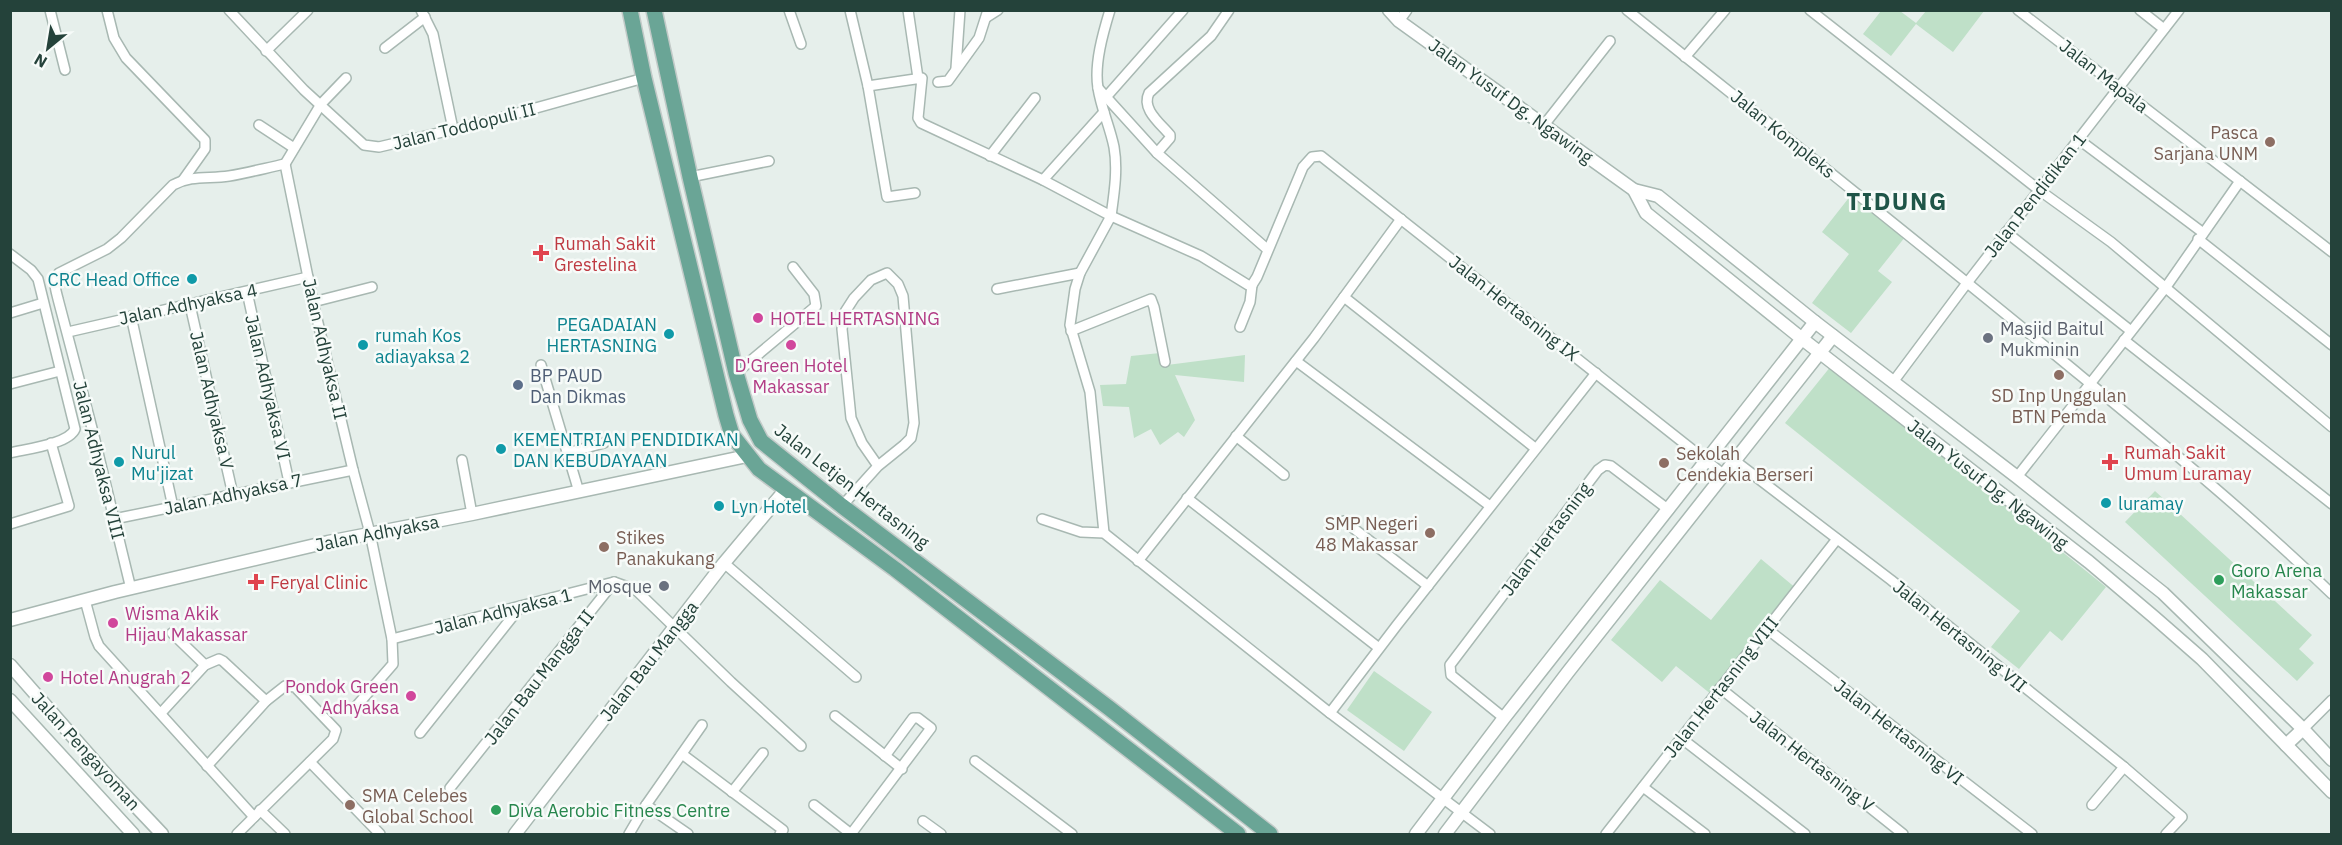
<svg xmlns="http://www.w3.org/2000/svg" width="2342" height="845" viewBox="0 0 2342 845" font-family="'IBM Plex Sans',sans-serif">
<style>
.green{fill:#bfe0c8}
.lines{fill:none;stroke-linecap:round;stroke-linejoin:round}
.minor-casing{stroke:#a8b8b2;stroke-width:12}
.tertiary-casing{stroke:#a8b8b2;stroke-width:15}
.primary-casing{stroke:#c2cac8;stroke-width:18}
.minor{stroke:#fff;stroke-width:9}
.tertiary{stroke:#fff;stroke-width:12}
.primary{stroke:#6aa596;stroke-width:15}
.education-dot{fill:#8d6e63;stroke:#f7fbf9;stroke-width:2}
.health-dot{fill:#e0444e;stroke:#f7fbf9;stroke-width:2}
.culture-dot{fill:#0f9aa8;stroke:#f7fbf9;stroke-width:2}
.hotel-dot{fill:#d1479c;stroke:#f7fbf9;stroke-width:2}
.worship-dot{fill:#6b7280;stroke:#f7fbf9;stroke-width:2}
.service-dot{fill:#5c6f8a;stroke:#f7fbf9;stroke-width:2}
.leisure-dot{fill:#2e9e5b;stroke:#f7fbf9;stroke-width:2}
.labels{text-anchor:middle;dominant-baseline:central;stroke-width:5;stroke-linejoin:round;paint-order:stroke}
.street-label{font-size:18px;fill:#24423a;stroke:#f7fbf9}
.education-label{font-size:18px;fill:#785e54;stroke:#f7fbf9;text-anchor:start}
.health-label{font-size:18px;fill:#be3a42;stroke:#f7fbf9;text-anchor:start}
.culture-label{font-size:18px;fill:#0d838f;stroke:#f7fbf9;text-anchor:start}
.hotel-label{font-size:18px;fill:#b23c85;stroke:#f7fbf9;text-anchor:start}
.worship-label{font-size:18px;fill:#5b616d;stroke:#f7fbf9;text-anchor:start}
.service-label{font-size:18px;fill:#4e5e75;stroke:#f7fbf9;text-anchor:start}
.leisure-label{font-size:18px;fill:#27864d;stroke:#f7fbf9;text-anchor:start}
.district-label{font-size:24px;font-weight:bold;letter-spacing:1.5px;fill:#1f5548;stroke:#f7fbf9}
</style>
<rect width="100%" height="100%" fill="#e6efeb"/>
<g class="green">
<polygon points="1881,11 1900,11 1916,23 1926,11 1984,11 1953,52 1916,24 1891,56 1863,34"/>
<polygon points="1855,190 1909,232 1878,271 1892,282 1851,333 1812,303 1849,254 1822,232"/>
<polygon points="1160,353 1167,365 1245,355 1244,382 1175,375 1195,420 1184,437 1178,432 1160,445 1151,429 1134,438 1129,407 1103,406 1100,385 1126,384 1131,356"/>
<polygon points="1831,366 2106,587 2062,641 2050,631 2019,669 1991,647 2020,611 1785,423"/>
<polygon points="2155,491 2312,635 2299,649 2314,663 2297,681 2125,522"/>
<polygon points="1761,559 1797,589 1712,695 1676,666 1662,682 1611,640 1660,580 1711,620"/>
<polygon points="1374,671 1432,712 1404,751 1347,710"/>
</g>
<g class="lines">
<defs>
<g id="minor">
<polyline points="50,10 65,70"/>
<polyline points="107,10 114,38 126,58 205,140 205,149 183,180"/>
<polyline points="229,10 304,90 364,145 379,147 489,121 644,78"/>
<polyline points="421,10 433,34 453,129"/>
<polyline points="789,10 801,44"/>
<polyline points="850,10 868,86 887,197 915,193"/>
<polyline points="908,10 918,78"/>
<path d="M1627,10C1773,127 1920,243 2064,362C2155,437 2247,512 2332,594"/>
<polyline points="1810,10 2039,190 2111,242 2332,427"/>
<polyline points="2018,10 2332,252"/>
<polyline points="2140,10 2164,29"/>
<polyline points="987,17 998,10"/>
<polyline points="1399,21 1407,10"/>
<polyline points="385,48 425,17"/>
<polyline points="266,51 308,10"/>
<polyline points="1685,57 1725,10"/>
<polyline points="956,68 960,10"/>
<polyline points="938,82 948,81 979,38 988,10"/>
<polyline points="868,86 922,78 918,118 921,123 1043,180 1111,216 1201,256 1248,285 1252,285 1257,277 1303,167 1312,157 1321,156 1723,474"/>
<polyline points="1098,88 1157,153 1267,249"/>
<polyline points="1107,96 1183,10"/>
<polyline points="259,125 294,148"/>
<polyline points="1544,125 1610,41"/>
<polyline points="2078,139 2202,232"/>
<path d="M1157,153L1170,138V135C1160,123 1141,109 1149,93L1211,36L1229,10"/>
<polyline points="990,156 1035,98"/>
<polyline points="285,164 313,302 353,470 370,533 392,639 393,664 353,710"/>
<polyline points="285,164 321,104 346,78"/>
<polyline points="690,177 769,161"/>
<polyline points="1043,180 1104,112"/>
<polyline points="2006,232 2131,331"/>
<polyline points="2198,239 2332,345"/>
<path d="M10,254L31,270L38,279L75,429C69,444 26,449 10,453"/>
<polyline points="997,289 1080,273"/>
<polyline points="247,292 289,482"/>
<polyline points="1344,297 1535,448"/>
<polyline points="313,302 372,287"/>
<polyline points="190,305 233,495"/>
<polyline points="10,313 43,303"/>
<polyline points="131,316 173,507"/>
<polyline points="1240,327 1250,302 1252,285"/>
<polyline points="1071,331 1151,299 1154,307 1165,362"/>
<polyline points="68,332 308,277"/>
<polyline points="2124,340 2332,504"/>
<polyline points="1296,361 1490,506"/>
<polyline points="541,365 579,492"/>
<polyline points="736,373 816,306 814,294 793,267"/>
<polyline points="1893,382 1967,283 2179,10"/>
<polyline points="10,384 60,371"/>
<polyline points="1236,436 1284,475"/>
<polyline points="567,453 604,443"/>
<polyline points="462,460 472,514"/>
<polyline points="1734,460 1891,580 2124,767 2182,817 2166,834"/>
<polyline points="2017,477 2166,287 2240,181"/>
<polyline points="1187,498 1379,648"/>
<polyline points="842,506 878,466 904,445 911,438 914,423 903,296 898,284 887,273 871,280 854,298 845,312 842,329 851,418 862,443 878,466"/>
<polyline points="114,519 353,470"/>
<polyline points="1042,519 1081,532 1104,533 1330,713 1490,834"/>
<polyline points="1344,521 1428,586"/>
<polyline points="10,524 69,506 51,443"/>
<path d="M1104,533L1090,392L1070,325L1075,289L1080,273L1111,216C1114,194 1118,170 1114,147C1110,127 1101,108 1098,88C1094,64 1103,33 1110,10"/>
<polyline points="1138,561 1314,338 1401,219"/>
<polyline points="724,563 856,677"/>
<path d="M131,589L93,432L58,299C56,290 52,281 59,273L107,249L121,238L173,185C191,175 209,179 229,176C247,173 266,168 285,164"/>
<polyline points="85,600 95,637 99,646 254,817"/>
<polyline points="1767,629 2032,834"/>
<polyline points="172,633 205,665"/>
<polyline points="392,639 614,582 636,590 731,682 801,746"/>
<polyline points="1720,688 1903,834"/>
<polyline points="161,713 205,665 219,659 223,661 266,701"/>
<polyline points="1330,713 1397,625 1596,373"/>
<polyline points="835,716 902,769"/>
<polyline points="1504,718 1451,675 1450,665 1598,470 1605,465 1611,466 1669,510"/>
<polyline points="2303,729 2332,700"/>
<polyline points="420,733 521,606"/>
<polyline points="1681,738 1805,834"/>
<polyline points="682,754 783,830 780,834"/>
<polyline points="975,761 1072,834"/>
<polyline points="310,762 380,834"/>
<polyline points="207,766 266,701 285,686 295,687 336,730 333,739 237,834"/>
<polyline points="1643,787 1705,834"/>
<polyline points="450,788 614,582"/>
<polyline points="732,792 763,753"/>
<polyline points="646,805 688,834"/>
<polyline points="814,805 851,834"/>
<polyline points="2092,805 2124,767"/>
<polyline points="260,810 285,834"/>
<polyline points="923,821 941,834"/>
<polyline points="629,834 646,805 702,725"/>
<polyline points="851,834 931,728 918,718 913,718 885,756"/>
<polyline points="1606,834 1837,539"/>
</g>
<g id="tertiary">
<polyline points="1389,10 1399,21 1634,190 1658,196 1815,322 2017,477 2163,593 2303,729 2332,760"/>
<polyline points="1634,190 1646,213 1801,338 2089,562 2154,617 2202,659 2332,792"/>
<polyline points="10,620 115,592 328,542 472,514 747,456"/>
<polyline points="10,665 110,779 162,834"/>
<polyline points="10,700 133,834"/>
<polyline points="2286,745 2303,729"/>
<polyline points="515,834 724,563 786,489"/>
<polyline points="1416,834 1504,718 1815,322"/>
<polyline points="1445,834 1568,672 1833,336"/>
</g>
<g id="primary">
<polyline points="630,10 644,78 726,415 732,435 759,469 895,569 1238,834"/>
<polyline points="654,10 690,177 736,373 750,420 761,441 842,506 1109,708 1270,834"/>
</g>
</defs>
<use href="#minor" class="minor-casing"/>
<use href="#tertiary" class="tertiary-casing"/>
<use href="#primary" class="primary-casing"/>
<use href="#minor" class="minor"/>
<use href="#tertiary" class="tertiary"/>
<use href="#primary" class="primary"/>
</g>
<g class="education-dot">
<circle cx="2270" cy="142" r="6"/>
<circle cx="2059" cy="375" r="6"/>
<circle cx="1664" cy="463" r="6"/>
<circle cx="1430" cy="533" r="6"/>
<circle cx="604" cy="547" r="6"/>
<circle cx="350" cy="805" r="6"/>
</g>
<g class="health-dot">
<path d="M538 244h6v6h6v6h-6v6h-6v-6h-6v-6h6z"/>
<path d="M2107 453h6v6h6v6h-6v6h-6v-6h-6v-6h6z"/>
<path d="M253 573h6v6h6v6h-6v6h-6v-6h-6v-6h6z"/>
</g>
<g class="culture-dot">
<circle cx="192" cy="279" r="6"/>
<circle cx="669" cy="334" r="6"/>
<circle cx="363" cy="345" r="6"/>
<circle cx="501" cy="449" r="6"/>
<circle cx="119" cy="462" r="6"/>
<circle cx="2106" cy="503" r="6"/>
<circle cx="719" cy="506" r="6"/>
</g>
<g class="hotel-dot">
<circle cx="758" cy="318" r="6"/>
<circle cx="791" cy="345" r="6"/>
<circle cx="113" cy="623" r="6"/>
<circle cx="48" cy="677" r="6"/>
<circle cx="411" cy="696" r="6"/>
</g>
<g class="worship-dot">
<circle cx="1988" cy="338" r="6"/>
<circle cx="664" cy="586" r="6"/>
</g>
<circle class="service-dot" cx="518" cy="385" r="6"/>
<g class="leisure-dot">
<circle cx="2219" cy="580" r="6"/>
<circle cx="496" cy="810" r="6"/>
</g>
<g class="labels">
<g class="street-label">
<text transform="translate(2104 76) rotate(38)">Jalan Mapala</text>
<text transform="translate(1511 101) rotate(36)">Jalan Yusuf Dg. Ngawing</text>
<text transform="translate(464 126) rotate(-14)">Jalan Toddopuli II</text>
<text transform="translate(1783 134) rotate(39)">Jalan Kompleks</text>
<text transform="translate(2035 195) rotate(-52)">Jalan Pendidikan 1</text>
<text transform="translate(188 304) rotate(-12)">Jalan Adhyaksa 4</text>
<text transform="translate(1514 308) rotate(38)">Jalan Hertasning IX</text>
<text transform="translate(325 349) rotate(77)">Jalan Adhyaksa II</text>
<text transform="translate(268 387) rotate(77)">Jalan Adhyaksa VI</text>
<text transform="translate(212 400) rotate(77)">Jalan Adhyaksa V</text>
<text transform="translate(99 460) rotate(76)">Jalan Adhyaksa VIII</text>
<text transform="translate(1988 484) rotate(38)">Jalan Yusuf Dg. Ngawing</text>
<text transform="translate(852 486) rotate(38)">Jalan Letjen Hertasning</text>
<text transform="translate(233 494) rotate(-12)">Jalan Adhyaksa 7</text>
<text transform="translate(377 533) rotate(-11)">Jalan Adhyaksa</text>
<text transform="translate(1546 539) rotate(-53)">Jalan Hertasning</text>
<text transform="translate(503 611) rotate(-14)">Jalan Adhyaksa 1</text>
<text transform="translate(1960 636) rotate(39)">Jalan Hertasning VII</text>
<text transform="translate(649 661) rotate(-52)">Jalan Bau Mangga</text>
<text transform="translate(539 677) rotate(-52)">Jalan Bau Mangga II</text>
<text transform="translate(1721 687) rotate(-52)">Jalan Hertasning VIII</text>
<text transform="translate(1899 732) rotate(38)">Jalan Hertasning VI</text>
<text transform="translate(86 751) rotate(48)">Jalan Pengayoman</text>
<text transform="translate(1812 761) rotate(38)">Jalan Hertasning V</text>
</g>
<g class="education-label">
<text x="2258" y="132" text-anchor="end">Pasca<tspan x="2258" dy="21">Sarjana UNM</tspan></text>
<text x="2059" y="395" text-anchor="middle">SD Inp Unggulan<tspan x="2059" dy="21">BTN Pemda</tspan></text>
<text x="1676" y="453">Sekolah<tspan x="1676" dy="21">Cendekia Berseri</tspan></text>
<text x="1418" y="523" text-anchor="end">SMP Negeri<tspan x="1418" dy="21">48 Makassar</tspan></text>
<text x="616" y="537">Stikes<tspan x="616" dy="21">Panakukang</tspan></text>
<text x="362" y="795">SMA Celebes<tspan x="362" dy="21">Global School</tspan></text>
</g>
<g class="health-label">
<text x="554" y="243">Rumah Sakit<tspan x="554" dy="21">Grestelina</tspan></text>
<text x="2124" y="452">Rumah Sakit<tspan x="2124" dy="21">Umum Luramay</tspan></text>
<text x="270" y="582">Feryal Clinic</text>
</g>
<g class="culture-label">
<text x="180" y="279" text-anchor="end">CRC Head Office</text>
<text x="657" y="324" text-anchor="end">PEGADAIAN<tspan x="657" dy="21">HERTASNING</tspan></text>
<text x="375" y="335">rumah Kos<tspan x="375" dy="21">adiayaksa 2</tspan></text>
<text x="513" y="439">KEMENTRIAN PENDIDIKAN<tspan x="513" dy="21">DAN KEBUDAYAAN</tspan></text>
<text x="131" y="452">Nurul<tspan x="131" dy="21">Mu'jizat</tspan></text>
<text x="2118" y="503">luramay</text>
<text x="731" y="506">Lyn Hotel</text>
</g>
<g class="hotel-label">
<text x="770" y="318">HOTEL HERTASNING</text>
<text x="791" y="365" text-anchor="middle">D'Green Hotel<tspan x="791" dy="21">Makassar</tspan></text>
<text x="125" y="613">Wisma Akik<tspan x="125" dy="21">Hijau Makassar</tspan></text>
<text x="60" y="677">Hotel Anugrah 2</text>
<text x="399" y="686" text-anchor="end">Pondok Green<tspan x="399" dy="21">Adhyaksa</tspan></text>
</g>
<g class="worship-label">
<text x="2000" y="328">Masjid Baitul<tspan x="2000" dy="21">Mukminin</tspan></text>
<text x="652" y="586" text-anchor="end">Mosque</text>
</g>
<g class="service-label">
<text x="530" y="375">BP PAUD<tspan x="530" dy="21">Dan Dikmas</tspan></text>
</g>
<g class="leisure-label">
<text x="2231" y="570">Goro Arena<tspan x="2231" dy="21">Makassar</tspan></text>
<text x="508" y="810">Diva Aerobic Fitness Centre</text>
</g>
<g class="district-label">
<text x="1897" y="201">TIDUNG</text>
</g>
</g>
<rect width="2342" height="845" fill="none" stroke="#24423a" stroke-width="24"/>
<g transform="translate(48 48) rotate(210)" stroke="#f7fbf9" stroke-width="4.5" paint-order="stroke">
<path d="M0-4.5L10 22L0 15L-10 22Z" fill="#24423a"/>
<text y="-9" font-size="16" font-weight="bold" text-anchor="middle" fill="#24423a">N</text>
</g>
</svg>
